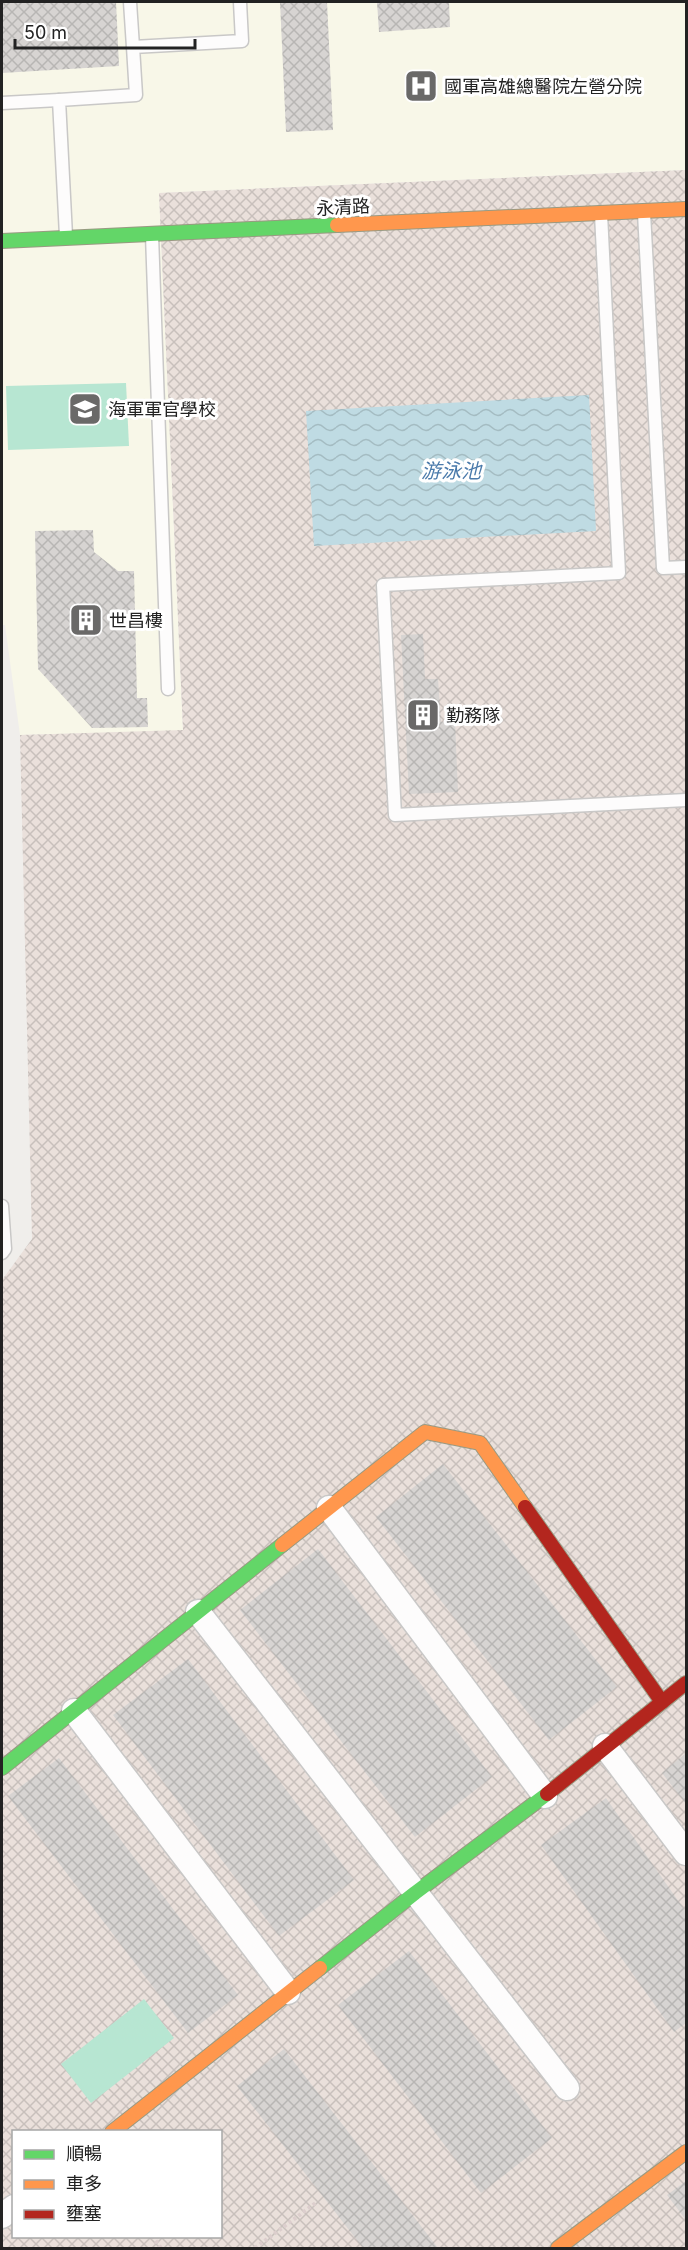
<svg xmlns="http://www.w3.org/2000/svg" width="688" height="2250" viewBox="0 0 688 2250" font-family="Inter,'Noto Sans TC',sans-serif">
<style>
.education{fill:#f8f7e8}
.military{fill:url(#military-cross-hatch);fill-rule:evenodd}
.pitch{fill:#b7e6d2}
.water{fill:url(#water-waves)}
.building{fill:url(#building-cross-hatch)}
.lines{fill:none;stroke-linecap:round;stroke-linejoin:round}
.lane-casing{stroke:#c9c8c7;stroke-width:15}
.street-casing{stroke:#c9c8c7;stroke-width:27}
.fast-casing{stroke:#999a82;stroke-width:16}
.slow-casing{stroke:#999a82;stroke-width:16}
.jam-casing{stroke:#999a82;stroke-width:16}
.path{stroke:#dccecd;stroke-width:4;stroke-dasharray:3 3;stroke-linecap:butt}
.lane{stroke:#fdfcfc;stroke-width:12}
.street{stroke:#fdfcfc;stroke-width:24}
.fast{stroke:#63d668;stroke-width:14}
.slow{stroke:#ff974d;stroke-width:14}
.jam{stroke:#b3261e;stroke-width:14}
.labels{text-anchor:middle;dominant-baseline:central;stroke-width:6;stroke-linejoin:round;paint-order:stroke}
.poi-label{font-size:18px;fill:#222;stroke:#fff;text-anchor:start}
.street-label{font-size:18px;fill:#222;stroke:#fff}
.water-label{font-size:20px;font-style:italic;fill:#4a7aab;stroke:#fff}
</style>
<defs>
<pattern id="military-cross-hatch" width="8" height="8" patternUnits="userSpaceOnUse" patternTransform="scale(1.5)"><rect width="8" height="8" fill="#eae0db"/><path d="M0 0l8 8M0 8l8-8" fill="none" stroke="#c8c0bc"/></pattern>
<pattern id="water-waves" width="16" height="10" patternUnits="userSpaceOnUse" patternTransform="scale(1.5)"><rect width="16" height="10" fill="#bfdbe3"/><path d="M0 5q4-4 8 0t8 0" fill="none" stroke="#a4bcc2"/></pattern>
<pattern id="building-cross-hatch" width="8" height="8" patternUnits="userSpaceOnUse" patternTransform="scale(1.5)"><rect width="8" height="8" fill="#d7d4d2"/><path d="M0 0l8 8M0 8l8-8" fill="none" stroke="#b8b6b4"/></pattern>
</defs>
<rect width="100%" height="100%" fill="#f0eeeb"/>
<polygon class="education" points="2,2 686,2 686,170 159,193 183,731 20,735 5,625 2,625"/>
<path class="military" d="M686,170V2248H2V1280L32,1239L20,735L183,730L159,193ZM14,2132H220V2236H14Z"/>
<g class="pitch">
<polygon points="126,383 129,446 8,450 6,386"/>
<polygon points="144,1999 174,2038 91,2103 61,2064"/>
</g>
<polygon class="water" points="589,395 596,531 314,546 306,411"/>
<g class="building">
<polygon points="2,2 116,2 119,66 2,73"/>
<polygon points="280,2 327,2 333,130 286,132"/>
<polygon points="377,2 449,2 450,27 379,32"/>
<polygon points="93,530 94,552 118,571 134,571 137,698 147,698 148,727 92,728 38,669 35,531"/>
<polygon points="423,634 425,679 438,679 441,722 455,721 458,792 409,794 401,635"/>
<polygon points="443,1464 617,1687 549,1740 376,1517"/>
<polygon points="318,1549 492,1777 415,1837 240,1610"/>
<polygon points="188,1659 354,1880 279,1936 113,1715"/>
<polygon points="686,1753 686,1804 662,1773"/>
<polygon points="59,1758 238,1995 188,2033 8,1796"/>
<polygon points="606,1798 686,1912 686,2023 674,2032 541,1845"/>
<polygon points="409,1951 552,2138 481,2193 338,2005"/>
<polygon points="284,2049 438,2248 363,2248 237,2086"/>
<polygon points="686,2181 686,2220 667,2195"/>
</g>
<g class="lines">
<defs>
<g id="lane">
<polyline points="130,2 133,47"/>
<polyline points="2,103 59,100"/>
<polyline points="644,213 663,568 686,567"/>
<polyline points="601,214 619,573 383,585 395,815 686,800"/>
<polyline points="152,235 168,689"/>
<polyline points="66,236 59,100 136,95 133,47 242,41 240,2"/>
<polyline points="2,1206 5,1249 2,1253"/>
</g>
<g id="street">
<polyline points="329,1508 545,1796"/>
<polyline points="198,1612 567,2088"/>
<polyline points="74,1711 288,1992"/>
<polyline points="605,1746 686,1853"/>
<polyline points="2,2216 14,2207"/>
</g>
<g id="fast">
<polyline points="2,241 337,225"/>
<polyline points="2,1768 282,1545"/>
<polyline points="320,1968 415,1893 547,1794"/>
</g>
<g id="slow">
<polyline points="337,225 686,209"/>
<polyline points="282,1545 425,1432 480,1443 525,1507"/>
<polyline points="112,2132 320,1968"/>
<polyline points="558,2248 686,2152"/>
</g>
<g id="jam">
<polyline points="525,1507 662,1702"/>
<polyline points="547,1794 686,1683"/>
</g>
</defs>
<use href="#lane" class="lane-casing"/>
<use href="#street" class="street-casing"/>
<use href="#fast" class="fast-casing"/>
<use href="#slow" class="slow-casing"/>
<use href="#jam" class="jam-casing"/>
<g class="path">
<polyline points="152,2236 161,2248"/>
<polyline points="255,2248 317,2202"/>
</g>
<use href="#lane" class="lane"/>
<use href="#street" class="street"/>
<use href="#fast" class="fast"/>
<use href="#slow" class="slow"/>
<use href="#jam" class="jam"/>
</g>
<defs>
<symbol id="hospital-square" viewBox="-11 -11 22 22"><rect x="-9" y="-9" width="18" height="18" rx="4" fill="#6a6968" stroke="#fff"/><path d="M-5-5h3v3.5h4V-5h3V5h-3V1.5h-4V5h-3Z" fill="#fff"/></symbol>
<symbol id="university-square" viewBox="-11 -11 22 22"><rect x="-9" y="-9" width="18" height="18" rx="4" fill="#6a6968" stroke="#fff"/><path d="M0-5L7-2L0 1L-7-2ZM-4 1L0 2.5L4 1V4Q0 6-4 4Z" fill="#fff"/></symbol>
<symbol id="building-square" viewBox="-11 -11 22 22"><rect x="-9" y="-9" width="18" height="18" rx="4" fill="#6a6968" stroke="#fff"/><path d="M-4-6H4V6H1V3H-1V6H-4ZM-2.5-4.3h1.7v1.8h-1.7ZM.8-4.3h1.7v1.8H.8ZM-2.5-1h1.7V.8h-1.7ZM.8-1h1.7V.8H.8Z" fill="#fff"/></symbol>
</defs>
<g fill-rule="evenodd">
<use href="#hospital-square" x="402" y="67" width="38" height="38"/>
<use href="#university-square" x="66" y="390" width="38" height="38"/>
<use href="#building-square" x="67" y="601" width="38" height="38"/>
<use href="#building-square" x="404" y="696" width="38" height="38"/>
</g>
<g class="labels">
<g class="poi-label">
<text x="444" y="86">國軍高雄總醫院左營分院</text>
<text x="108" y="409">海軍軍官學校</text>
<text x="109" y="620">世昌樓</text>
<text x="446" y="715">勤務隊</text>
</g>
<g class="street-label">
<text transform="translate(343 207) rotate(-3)">永清路</text>
</g>
<g class="water-label">
<text x="451" y="471">游泳池</text>
</g>
</g>
<rect width="688" height="2250" fill="none" stroke="#222222" stroke-width="6"/>
<rect x="12" y="2130" width="210" height="108" fill="#ffffff" stroke="#a7a7a7" stroke-width="1.5"/>
<rect x="24" y="2150" width="30" height="9" fill="#63d668" stroke="#a7a7a7" stroke-width="1.5"/>
<text x="66" y="2160" font-size="18" fill="#222222">順暢</text>
<rect x="24" y="2180" width="30" height="9" fill="#ff974d" stroke="#a7a7a7" stroke-width="1.5"/>
<text x="66" y="2190" font-size="18" fill="#222222">車多</text>
<rect x="24" y="2210" width="30" height="9" fill="#b3261e" stroke="#a7a7a7" stroke-width="1.5"/>
<text x="66" y="2220" font-size="18" fill="#222222">壅塞</text>
<path d="M15 39v9h180v-9" fill="none" stroke="#222222" stroke-width="3"/>
<text x="24" y="39" font-size="18" fill="#222222" stroke="#ffffff" stroke-width="4.5" paint-order="stroke">50 m</text>
</svg>
